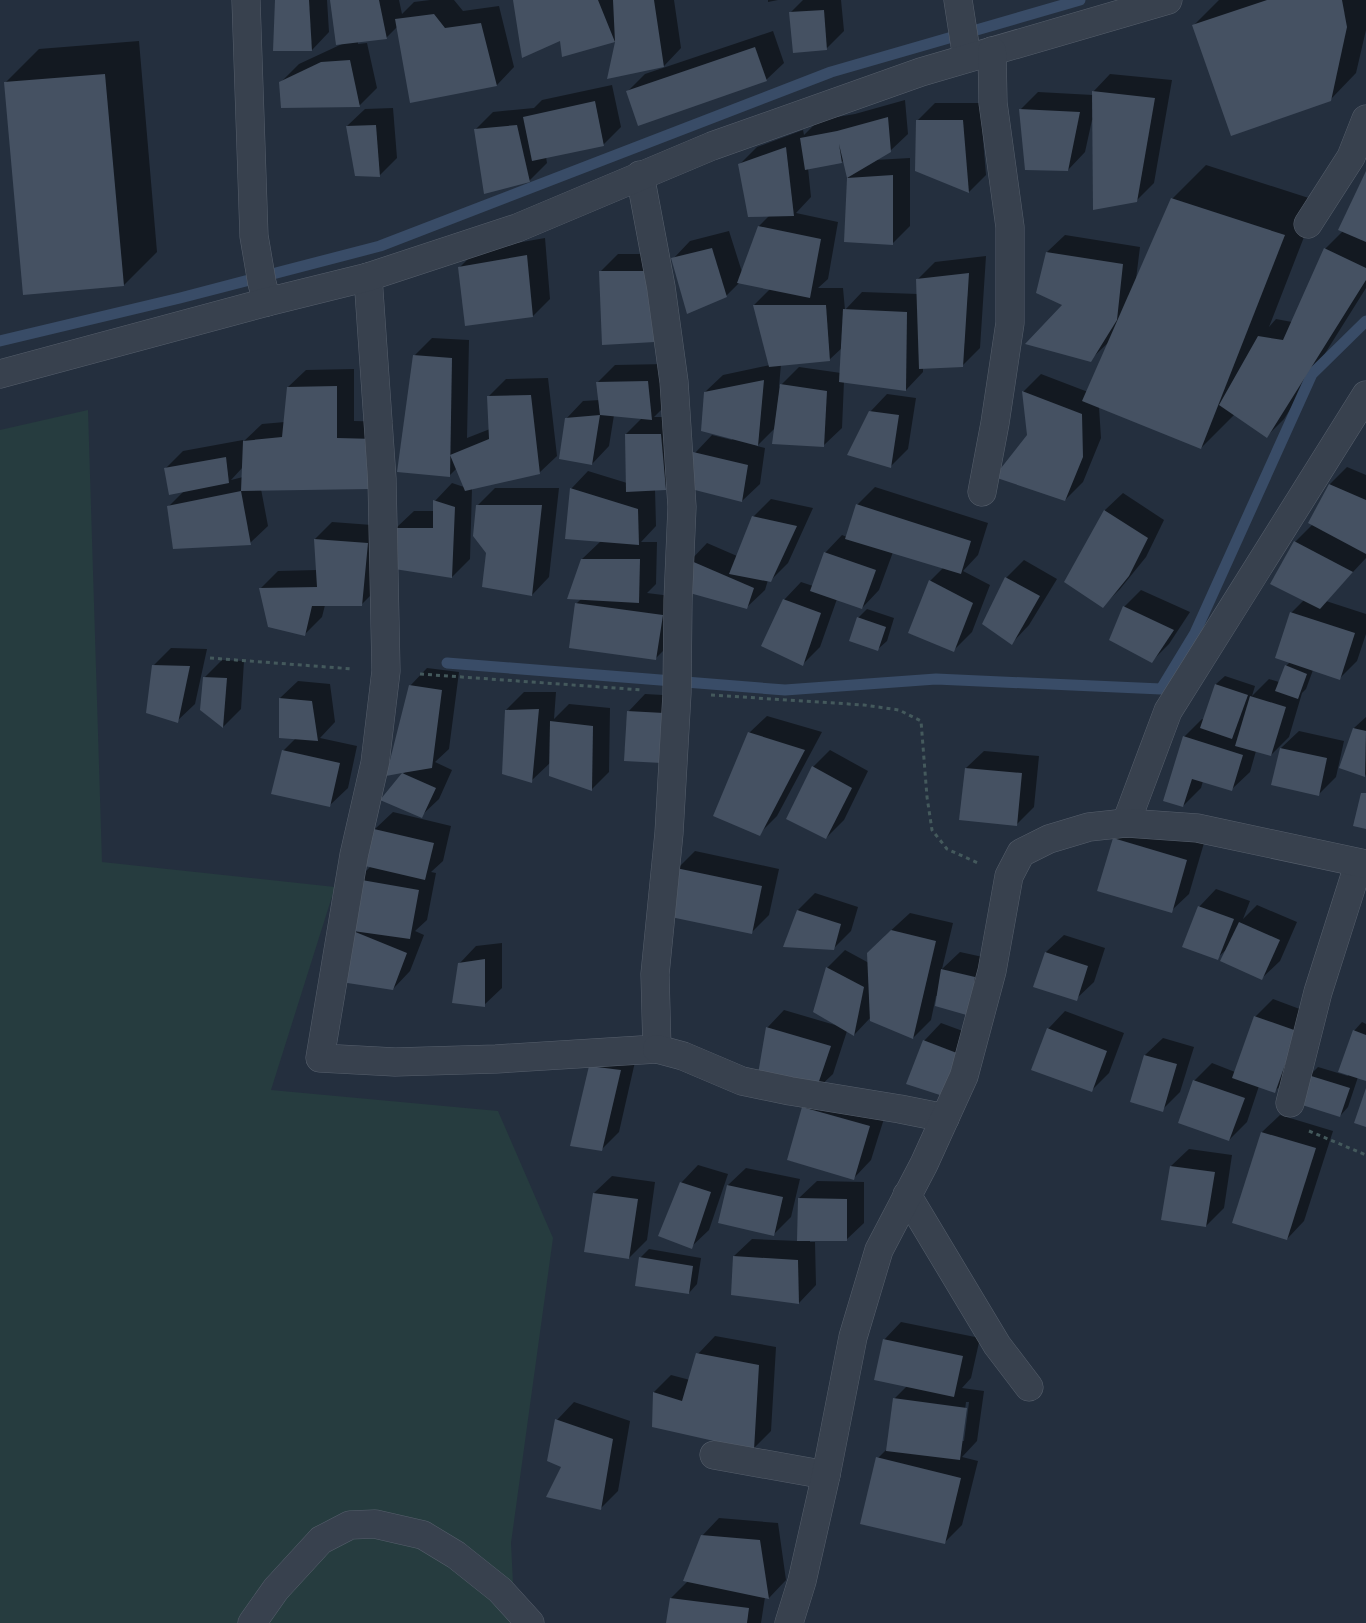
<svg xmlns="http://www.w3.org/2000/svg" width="1366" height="1623" viewBox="0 0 1366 1623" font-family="'Golos Text',sans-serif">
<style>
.green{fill:#263c3f}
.shadow{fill:#0007;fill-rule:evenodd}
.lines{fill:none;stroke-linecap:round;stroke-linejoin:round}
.stream{stroke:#394c67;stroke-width:11}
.building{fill:#455162}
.minor-casing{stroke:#565f6c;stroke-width:29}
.path{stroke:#44595c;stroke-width:3;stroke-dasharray:4 4;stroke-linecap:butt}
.minor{stroke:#38414e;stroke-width:28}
</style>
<rect width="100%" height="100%" fill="#242f3e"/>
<polygon class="green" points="88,410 102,862 335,887 271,1090 498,1111 553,1238 511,1543 515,1623 0,1623 0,430"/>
<g class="shadow">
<polygon points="276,0 327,0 329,32 312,50"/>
<polygon points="331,0 399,0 402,14 414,2 430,0 454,0 463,11 499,6 514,67 497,85 411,102 398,26 386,38 358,41 358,44 367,43 377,88 360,105 282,107 281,82 299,64 342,44"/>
<polygon points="514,0 674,0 681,48 664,66 616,41 563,55 561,39"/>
<polygon points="768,0 778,0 768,2"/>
<polygon points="803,0 841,0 844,31 826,49 790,13"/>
<polygon points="1219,0 1366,0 1366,30 1356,73 1330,100 1194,25"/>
<polygon points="773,31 784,63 766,80 627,92 645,74"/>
<polygon points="139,41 157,252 124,285 5,83 39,49"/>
<polygon points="1110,74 1172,80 1154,183 1136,201 1093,120 1092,120 1085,152 1068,170 1020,110 1038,92 1093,95 1093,92"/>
<polygon points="612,85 621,127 603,145 546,157 547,163 529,181 475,130 493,112 534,108 542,100"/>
<path d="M905,100L908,134L890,151L875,160L910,158V226L892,244L845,241L848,178L844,159L842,162L808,168L811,197L796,213L838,222L828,279L818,288H843L845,310L862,292L918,294V279L935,262L986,256L980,348L962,366L923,368V372L906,390L844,381L842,428L824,445L776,427L757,446L765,448L760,484L742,501L695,453L712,435L732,440L733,438L705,392L723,375L770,365L754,305L771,288L740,282L726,296L673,259L690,241L729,231L742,272L759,226L770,215L740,164L757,147L803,130L804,135L819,120L855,114ZM843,347L841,373L799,367L779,387L781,364L829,360Z"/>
<polygon points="935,103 980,103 986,175 969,192 917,121"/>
<polygon points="393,108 397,158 379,176 347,126 365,109"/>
<polygon points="1206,165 1318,201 1269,327 1276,319 1292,322 1325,249 1343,231 1366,174 1366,288 1284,419 1267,436 1235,414 1201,448 1099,407 1101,438 1083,482 1065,500 1029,435 1023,392 1041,374 1088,392 1110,341 1090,360 1064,304 1047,252 1065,235 1140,247 1136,279 1172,199"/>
<polygon points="545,238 550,299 533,316 460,267 477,250"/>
<polygon points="618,254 663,254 603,343 601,271"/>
<polygon points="432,338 469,340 467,438 490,429 489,396 506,379 548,378 557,456 539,473 472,488 470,559 452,577 396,528 414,511 435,511 435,501 452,483 464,487 457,468 450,475 414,356"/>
<polygon points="666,364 669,402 654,417 678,417 683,471 665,489 655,489 656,526 641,542 657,542 656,584 647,593 679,597 673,641 656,658 576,604 581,599 582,559 601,541 571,489 588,471 627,483 626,434 642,418 614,415 609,446 592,464 566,419 583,401 600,400 598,382 615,365"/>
<path d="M354,369V421L393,422L388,470L261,489L268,526L250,543L169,506L184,491L165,469L183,451L243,440V442L262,424L285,422L288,387L306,370ZM243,467V477L231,480Z"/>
<polygon points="887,394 916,398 908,449 890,467 870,412"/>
<polygon points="1347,467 1366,475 1366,558 1326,601 1366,614 1366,634 1357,661 1340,678 1313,670 1306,689 1302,693 1289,737 1271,755 1256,751 1250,772 1232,789 1203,781 1201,788 1183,806 1184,737 1202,719 1204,720 1216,684 1225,676 1255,686 1252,696 1269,679 1279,682 1286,666 1290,662 1291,613 1304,600 1295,542 1313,524 1310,523 1330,484"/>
<polygon points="875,487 988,523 978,555 963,571 990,585 972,632 954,650 909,633 930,581 943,568 893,552 879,590 862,608 837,599 820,647 803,664 784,600 801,582 813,586 825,553 842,535 847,537 857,505"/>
<polygon points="495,488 559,488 549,577 532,595 487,552 477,506"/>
<polygon points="1123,493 1164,520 1146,557 1120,589 1103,606 1065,582 1105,510"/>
<polygon points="771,499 813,508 788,563 770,581 768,580 765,590 747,607 690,561 707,543 737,556 753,517"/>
<polygon points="332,522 385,526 379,587 361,605 325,605 322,617 304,635 261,588 278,571 317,570 315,539"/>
<polygon points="1024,560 1057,579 1029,625 1012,643 984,624 1006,578"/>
<polygon points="1141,590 1190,612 1169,644 1151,662 1124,607"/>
<polygon points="867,609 894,618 887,641 878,649 858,618"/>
<polygon points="171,648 207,649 195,704 177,721 153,666"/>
<polygon points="222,660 244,661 241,709 223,727 201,710 204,678"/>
<polygon points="427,668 459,672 449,749 435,762 452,770 439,799 421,816 403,774 406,771 410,686"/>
<polygon points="298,681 330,684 335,722 320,738 357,746 348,788 330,805 283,751 296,738 280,698"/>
<polygon points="524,692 556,692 554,719 569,704 610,708 609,772 592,789 551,762 531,781 506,710"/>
<polygon points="645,694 681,696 679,744 628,712"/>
<polygon points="767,716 822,732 777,816 759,834 749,733"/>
<polygon points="1366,717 1366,774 1365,776 1354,728"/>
<polygon points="1299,731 1344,741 1336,777 1318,795 1273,784 1281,748"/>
<polygon points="830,750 868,771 844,820 826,838 813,767"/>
<polygon points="984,751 1039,756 1034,807 1017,824 966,768"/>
<polygon points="393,812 451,826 443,861 431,872 436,873 427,920 415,931 424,935 410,971 393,989 343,981 357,880 371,866 367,865 375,829"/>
<polygon points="1131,822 1204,843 1189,894 1171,911 1114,839"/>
<polygon points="695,851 779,869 769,915 751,933 677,869"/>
<polygon points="1216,889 1250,901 1243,919 1257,905 1297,922 1280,961 1262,978 1228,948 1217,958 1199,907"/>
<polygon points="815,893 858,907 851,931 833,949 798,910"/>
<polygon points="910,913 953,923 942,969 960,952 992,959 987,997 936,996 931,1020 913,1038 871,1017 854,1035 847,1031 833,1074 815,1091 767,1028 784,1010 835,1025 815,1011 827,968 845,950 869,963 886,935"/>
<polygon points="1064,935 1105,948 1094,982 1076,999 1035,986 1046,952"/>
<polygon points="502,943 502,988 484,1005 459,964 476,946"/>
<polygon points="1273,999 1313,1014 1292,1074 1274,1092 1259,1086 1247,1122 1229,1140 1194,1081 1212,1063 1235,1072 1255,1017"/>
<polygon points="1065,1011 1124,1033 1109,1073 1092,1090 1048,1029"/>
<polygon points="1362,1022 1366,1024 1366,1080 1358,1077 1348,1107 1340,1116 1309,1076 1318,1067 1348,1076 1354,1031"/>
<polygon points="941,1023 979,1037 964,1078 924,1041"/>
<polygon points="1163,1038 1194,1047 1180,1092 1162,1110 1145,1055"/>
<polygon points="637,1053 619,1132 601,1150 590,1066"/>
<polygon points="821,1090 887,1109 871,1160 854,1178 788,1160 803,1107"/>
<polygon points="1280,1115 1333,1131 1304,1221 1287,1239 1234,1222 1262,1132"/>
<polygon points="1189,1149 1232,1155 1224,1208 1206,1226 1171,1166"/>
<polygon points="698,1165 728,1174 709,1230 691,1247 681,1183"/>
<polygon points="746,1168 800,1179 791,1217 774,1234 720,1223 728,1185"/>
<polygon points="612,1176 655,1182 647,1240 629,1258 594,1193"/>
<polygon points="817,1181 864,1182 864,1223 846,1240 810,1240 810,1242 815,1242 816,1285 799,1303 734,1256 752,1239 798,1241 799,1198"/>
<polygon points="649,1249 701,1258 697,1284 689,1293 640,1258"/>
<path d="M901,1322L980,1338L971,1378L962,1388L984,1391L977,1441L962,1457L978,1461L962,1525L944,1543L878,1458L887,1449L894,1399L907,1386L884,1340ZM966,1402H969L964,1441H961Z"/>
<polygon points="715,1336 776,1347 771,1431 753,1449 654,1426 654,1392 671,1375 690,1380 698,1354"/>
<polygon points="574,1402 630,1421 618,1491 601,1508 562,1466 557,1420"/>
<polygon points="719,1518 778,1523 786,1580 769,1598 765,1597 761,1623 667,1623 671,1598 688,1581 702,1536"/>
</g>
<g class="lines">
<g class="stream">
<polyline points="0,341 180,298 380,246 831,72 1080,0"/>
<polyline points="447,663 785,690 936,679 1161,689 1195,633 1312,374 1366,321"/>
</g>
</g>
<g class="building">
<polygon points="275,0 309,0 312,51 273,51"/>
<polygon points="330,0 379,0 387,39 336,45"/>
<polygon points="513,0 598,0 615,42 562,57 560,41 522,58"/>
<polygon points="613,0 654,0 664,67 607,79 615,42"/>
<polygon points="1267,0 1342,0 1347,27 1331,101 1231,136 1192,25"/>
<polygon points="824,10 827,50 793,53 789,12"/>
<polygon points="434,14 445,28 481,23 497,86 410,103 395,19"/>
<polygon points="755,47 767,81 638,126 626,91"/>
<polygon points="350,60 360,107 281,108 279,82 321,62"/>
<polygon points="105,74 124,286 23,295 4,82"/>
<polygon points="1092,91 1155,98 1137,202 1093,210"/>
<polygon points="595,101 604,146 532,161 523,117"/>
<polygon points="1019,109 1080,112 1068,171 1025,170"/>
<polygon points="888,117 891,152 847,178 839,144 842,163 805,170 800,138 837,131"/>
<polygon points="916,120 963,120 969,193 915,171"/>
<polygon points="376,125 380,177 355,176 346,126"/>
<polygon points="517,125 530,182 484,194 474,129"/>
<polygon points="786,147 794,216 748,217 738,164"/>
<polygon points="1366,171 1366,242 1338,230"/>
<polygon points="893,175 893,245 844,242 847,178"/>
<polygon points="1171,198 1285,235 1201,449 1082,401"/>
<polygon points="758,226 821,239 810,298 737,283"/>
<polygon points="712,248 727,297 687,314 671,258"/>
<polygon points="1324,248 1366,268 1366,280 1267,438 1219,405 1258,336 1283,340"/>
<polygon points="1046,252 1123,264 1117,320 1091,362 1025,344 1062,305 1036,293"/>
<polygon points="527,255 533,317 465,326 458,267"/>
<polygon points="599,271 646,271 655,342 602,345"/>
<polygon points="969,273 963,367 919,369 916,279"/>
<polygon points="753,305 826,305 830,361 769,367"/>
<polygon points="843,309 907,312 906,391 839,382"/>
<polygon points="413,355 452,358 450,477 397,472"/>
<polygon points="764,380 758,446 701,431 704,392"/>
<polygon points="648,381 652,420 600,415 596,382"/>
<polygon points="780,384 827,391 824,447 772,444"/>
<polygon points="337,386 337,438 376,439 371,489 241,491 243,441 282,437 287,387"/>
<polygon points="1022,391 1082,414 1083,457 1065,501 994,477 1027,435"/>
<polygon points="531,395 540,474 465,491 450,455 489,439 487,396"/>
<polygon points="869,411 899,415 891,468 847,455"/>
<polygon points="600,415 592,465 559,459 565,418"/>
<polygon points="625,434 661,434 666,490 626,492"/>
<polygon points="693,452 748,465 742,502 691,489"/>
<polygon points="226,457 229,483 169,495 164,468"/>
<polygon points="1329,484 1366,500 1366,554 1308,523"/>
<polygon points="570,488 638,509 639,545 565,539"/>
<polygon points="241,491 251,545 173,549 167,506"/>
<polygon points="433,500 455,507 452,578 388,568 395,528 433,528"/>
<polygon points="856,504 971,541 961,574 845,539"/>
<polygon points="476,505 542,505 532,596 482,587 486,553 473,536"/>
<polygon points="1104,510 1148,538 1129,576 1103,608 1064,582"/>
<polygon points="752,516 797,526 771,582 729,574"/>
<polygon points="314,539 368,543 362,606 312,606 305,636 268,627 259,588 317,587"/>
<polygon points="1294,541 1353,572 1320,609 1270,584"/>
<polygon points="824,552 876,570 862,609 810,591"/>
<polygon points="581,559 640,559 639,603 567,599"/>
<polygon points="689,560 754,588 747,609 686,592"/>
<polygon points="1005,577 1040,596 1012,645 982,624"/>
<polygon points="929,580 973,603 954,652 908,633"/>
<polygon points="783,599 821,613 803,666 761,646"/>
<polygon points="575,603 663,615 656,660 569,648"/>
<polygon points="1123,606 1174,630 1152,663 1109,640"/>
<polygon points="1290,612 1355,633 1340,680 1275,658"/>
<polygon points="857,617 886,627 878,651 849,641"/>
<polygon points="152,665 190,666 178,723 146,713"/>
<polygon points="1285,665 1307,674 1298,699 1275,691"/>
<polygon points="203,677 227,678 223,728 200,710"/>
<polygon points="1215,684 1248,695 1232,739 1200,728"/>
<polygon points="409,685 442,690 432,768 402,773 436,788 422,818 380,800 402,773 386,776"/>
<polygon points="1250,696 1286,707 1271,756 1235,746"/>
<polygon points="279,698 312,701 318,741 279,738"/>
<polygon points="539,709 532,783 502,774 505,710"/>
<polygon points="627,711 664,713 662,763 624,761"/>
<polygon points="550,721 593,726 592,791 549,776"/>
<polygon points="1353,728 1366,731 1365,777 1339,768"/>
<polygon points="748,732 805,750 760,836 713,816"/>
<polygon points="1183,736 1243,755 1232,791 1192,779 1183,807 1163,801"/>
<polygon points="1280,748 1327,758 1319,796 1271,785"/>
<polygon points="282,750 340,763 330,807 271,794"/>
<polygon points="812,766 852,788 826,839 786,819"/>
<polygon points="965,768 1022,773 1017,826 959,820"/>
<polygon points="1361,793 1366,793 1366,829 1353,826"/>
<polygon points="374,829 434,843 425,880 365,866"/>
<polygon points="1113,838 1187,860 1172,913 1097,891"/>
<polygon points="676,868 762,886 752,934 666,916"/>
<polygon points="356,879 419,890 410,939 353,931 407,953 393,990 341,982"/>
<polygon points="1198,906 1234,919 1218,960 1182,947"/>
<polygon points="797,910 841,924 834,950 783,947"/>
<polygon points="1239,922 1280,940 1262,980 1220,961"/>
<polygon points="891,930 936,941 913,1039 870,1021 867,953"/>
<polygon points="1045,952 1088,966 1077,1001 1033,987"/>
<polygon points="485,959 485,1007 452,1003 458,963"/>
<polygon points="826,967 864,987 854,1036 813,1012"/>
<polygon points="941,969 975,977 970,1016 935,1006"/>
<polygon points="1254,1016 1297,1031 1275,1093 1232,1078"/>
<polygon points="766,1027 831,1046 815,1093 758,1074"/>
<polygon points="1047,1028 1107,1051 1092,1092 1031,1070"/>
<polygon points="1353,1030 1366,1035 1366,1081 1338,1072"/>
<polygon points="923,1040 962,1055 946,1097 906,1084"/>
<polygon points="1144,1055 1177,1064 1163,1112 1130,1102"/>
<polygon points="589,1066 621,1070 602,1151 570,1146"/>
<polygon points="1308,1075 1350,1088 1340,1117 1299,1104"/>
<polygon points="1193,1080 1245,1098 1229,1141 1178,1123"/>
<polygon points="1366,1088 1366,1127 1354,1123"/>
<polygon points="802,1107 870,1126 854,1180 787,1160"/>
<polygon points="1261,1132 1316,1148 1287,1240 1232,1223"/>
<polygon points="1170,1166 1215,1172 1206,1227 1161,1220"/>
<polygon points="680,1182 711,1192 692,1249 658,1236"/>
<polygon points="727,1185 783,1197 774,1236 718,1223"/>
<polygon points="593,1193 638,1199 629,1259 584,1252"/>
<polygon points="798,1198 847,1199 847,1241 797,1241"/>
<polygon points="733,1256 798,1260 799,1304 731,1295"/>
<polygon points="639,1257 693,1266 689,1294 635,1286"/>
<polygon points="883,1339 963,1356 954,1397 874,1380"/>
<polygon points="696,1353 759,1365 754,1450 652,1427 653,1392 682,1401"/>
<polygon points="893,1398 967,1408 960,1460 886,1451"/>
<polygon points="555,1419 613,1439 601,1510 546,1497 561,1467 547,1461"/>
<polygon points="876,1457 961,1478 945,1544 860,1524"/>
<polygon points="701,1535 760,1540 769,1599 683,1581"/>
<polygon points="670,1598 749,1608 747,1623 666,1623"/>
</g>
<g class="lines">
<defs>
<g id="minor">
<polyline points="246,0 254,236 262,283 267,302"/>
<polyline points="958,0 967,58"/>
<polyline points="1308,224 1351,157 1366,119"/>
<polyline points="368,277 382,479 386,671 375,763 354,855 320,1058 395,1062 496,1059 657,1049 655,974 669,833 677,693 678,600 682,507 674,382 661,287 640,175"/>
<polyline points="0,374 267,302 368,277 517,228 712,146 921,72 1168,0"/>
<polyline points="982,492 995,423 1010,323 1010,227 993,103 992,51"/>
<polyline points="1126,823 1168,711 1366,395"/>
<polyline points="657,1049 683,1056 742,1081 790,1091 900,1109 945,1118"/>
<polyline points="1290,1103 1318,992 1359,863"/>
<polyline points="907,1195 997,1345 1029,1387"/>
<polyline points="714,1455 826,1475"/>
<polyline points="252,1623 276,1589 321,1540 350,1525 375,1524 423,1535 456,1555 500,1590 530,1623"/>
<polyline points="789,1623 802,1581 826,1475 853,1337 879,1250 924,1164 964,1076 992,971 1009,876 1021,853 1049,839 1089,827 1126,823 1197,828 1366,864"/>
</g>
</defs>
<use href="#minor" class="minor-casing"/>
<g class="path">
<polyline points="210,658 353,669"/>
<polyline points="420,674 643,690"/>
<polyline points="711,695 864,705 899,710 921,721 927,797 932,830 947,849 978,863"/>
<polyline points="1309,1131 1366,1155"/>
</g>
<use href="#minor" class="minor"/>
</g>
</svg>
